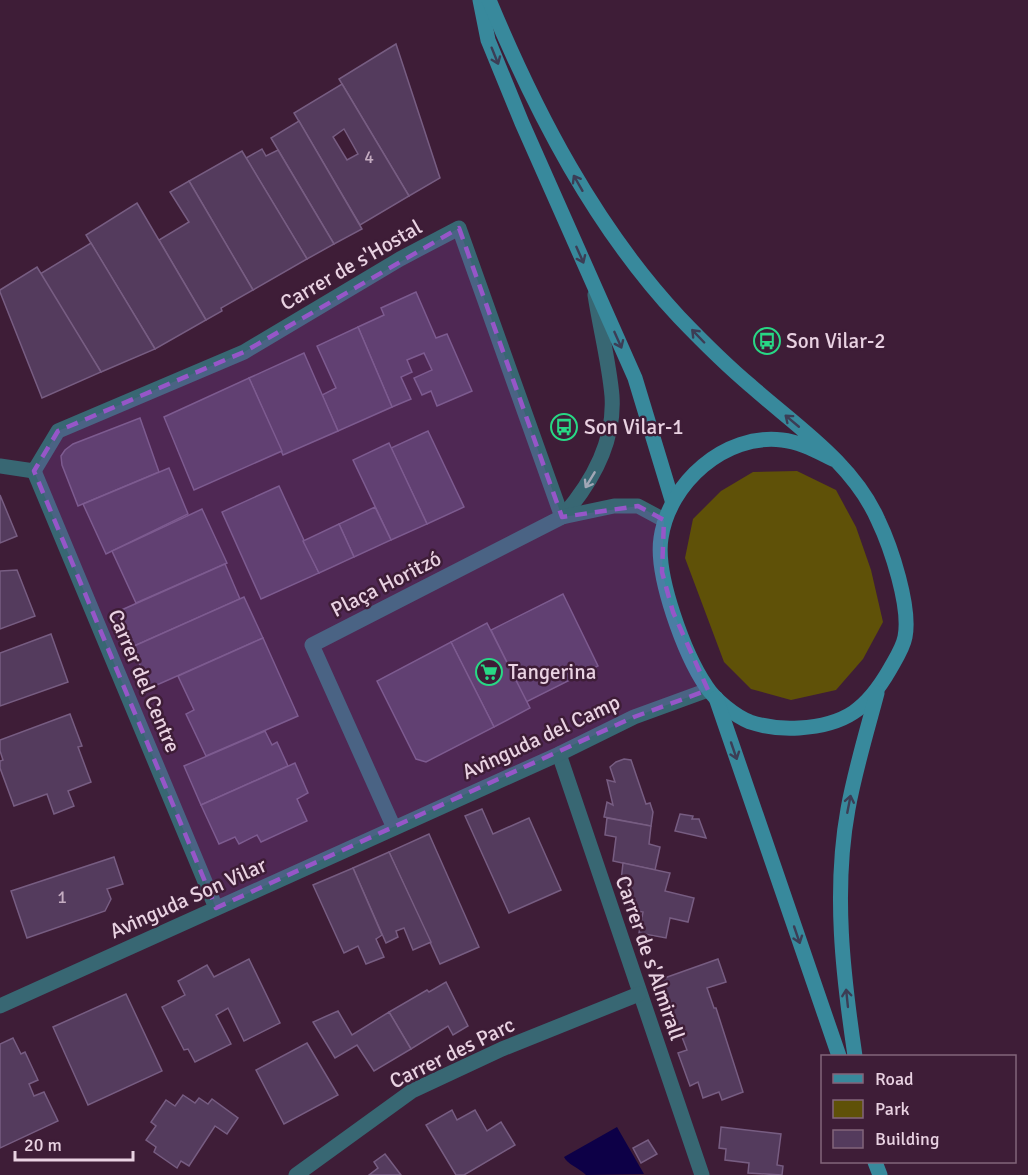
<svg xmlns="http://www.w3.org/2000/svg" width="1028" height="1175" viewBox="0 0 1028 1175" font-family="Signika,sans-serif">
<style>
.green{fill:#5f5108}
.water{fill:#0d0047}
.building{fill:#543b5d;stroke:#775d82;stroke-width:1.5;fill-rule:evenodd}
.lines{fill:none;stroke-linecap:round;stroke-linejoin:round}
.minor{stroke:#386773;stroke-width:15}
.secondary{stroke:#38899c;stroke-width:15}
.oneway{stroke:#3c3d55}
.oneway2{stroke:#a2a7b6}
.marked{fill:#9656c8;fill-opacity:0.2;stroke:#9656c8;stroke-width:4.5;stroke-dasharray:12 8;stroke-linejoin:round}
.labels{text-anchor:middle;dominant-baseline:central;stroke-width:5;stroke-linejoin:round;paint-order:stroke}
.number-label{font-size:18px;fill:#c4acc1}
.street-label{font-size:21px;fill:#e9d2e2;stroke:#3e1d37}
.poi-label{font-size:21px;fill:#e9d2e2;stroke:#3e1d37;text-anchor:start}
</style>
<rect width="100%" height="100%" fill="#3e1d37"/>
<polygon class="green" points="797,471 836,490 856,527 871,570 883,622 863,659 836,690 791,700 751,689 724,662 685,558 693,519 721,491 753,472"/>
<path class="water" d="M617,1127L644,1174L586,1175C579,1168 567,1164 564,1157Z"/>
<g class="building">
<polygon points="396,44 440,178 409,196 339,79"/>
<path d="M342,84L409,196L360,225L294,113ZM344,129L358,154L347,160L333,137Z"/>
<polygon points="299,121 362,229 334,244 271,138"/>
<polygon points="262,149 266,156 278,150 334,244 307,259 246,158"/>
<polygon points="242,151 307,259 253,290 189,181"/>
<polygon points="189,181 253,290 221,308 222,311 206,320 159,240 189,222 170,192"/>
<polygon points="137,203 206,320 155,349 86,235"/>
<polygon points="91,243 155,349 101,372 40,274"/>
<polygon points="37,267 101,372 42,398 0,292 0,290"/>
<polygon points="416,292 436,338 447,334 472,391 437,406 431,391 422,395 414,378 432,370 424,353 407,360 412,372 401,377 411,399 392,407 358,327 384,315 381,308"/>
<polygon points="358,327 392,407 338,431 322,395 336,388 317,346"/>
<polygon points="304,353 338,431 283,455 249,378"/>
<polygon points="249,378 282,451 194,490 164,417"/>
<polygon points="140,418 159,472 78,506 62,465 61,456 65,450 73,444"/>
<polygon points="428,431 464,507 427,524 391,448"/>
<polygon points="389,443 427,524 391,540 353,460"/>
<polygon points="169,468 188,514 106,554 83,504"/>
<polygon points="279,486 319,573 261,599 222,512"/>
<polygon points="0,495 17,536 0,543"/>
<polygon points="375,507 391,540 354,557 339,524"/>
<polygon points="202,509 227,563 136,603 112,551"/>
<polygon points="339,524 354,557 319,573 303,541"/>
<polygon points="225,564 240,599 132,647 117,612"/>
<polygon points="17,570 35,616 0,629 0,571"/>
<polygon points="563,594 598,666 526,702 491,630"/>
<polygon points="244,597 263,638 150,688 132,647"/>
<polygon points="487,623 530,708 494,727 451,642"/>
<polygon points="51,634 68,682 0,706 0,653"/>
<polygon points="263,638 298,716 206,756 186,714 194,710 178,676"/>
<polygon points="451,642 494,727 426,762 416,759 377,681"/>
<polygon points="70,714 82,746 78,747 91,782 68,791 74,806 54,814 47,794 14,806 0,768 0,761 3,760 0,751 0,740"/>
<polygon points="265,731 272,745 277,742 288,766 201,805 184,766"/>
<polygon points="624,759 631,760 646,804 650,803 653,812 651,826 604,817 607,802 613,805 607,780 615,782 610,767 616,762"/>
<polygon points="295,763 308,793 297,799 307,821 261,842 257,835 239,844 235,837 219,844 201,805"/>
<polygon points="482,809 493,834 529,818 561,890 509,913 465,816"/>
<polygon points="680,814 693,816 692,819 699,819 706,838 675,831"/>
<polygon points="607,818 651,826 649,844 660,847 655,870 613,861 616,837 605,835"/>
<polygon points="429,834 479,947 440,964 389,852"/>
<polygon points="389,852 431,942 413,950 404,928 396,931 398,937 386,943 353,868"/>
<polygon points="114,857 123,884 107,889 111,899 105,911 27,938 11,891"/>
<polygon points="623,863 670,873 665,891 694,898 688,922 670,918 666,938 639,933 643,912 629,909 632,883 621,881"/>
<polygon points="353,868 382,935 376,939 384,957 366,964 358,946 344,953 313,885"/>
<polygon points="249,959 280,1023 244,1041 228,1008 216,1015 231,1044 195,1062 188,1049 184,1050 162,1007 185,995 178,981 207,965 214,977"/>
<polygon points="718,959 726,982 707,988 714,1008 716,1008 743,1092 722,1100 719,1092 703,1098 698,1082 690,1086 678,1053 687,1050 682,1037 676,1039 656,981"/>
<polygon points="446,982 468,1026 453,1035 448,1026 411,1049 389,1012 427,990 429,992"/>
<polygon points="126,994 162,1071 88,1105 53,1027"/>
<polygon points="338,1011 352,1035 389,1012 411,1049 374,1071 357,1045 335,1058 313,1022"/>
<polygon points="13,1038 21,1054 25,1052 38,1080 29,1084 34,1096 44,1092 58,1121 0,1148 0,1044"/>
<polygon points="307,1043 338,1095 284,1124 256,1070"/>
<polygon points="183,1095 195,1103 199,1098 208,1104 212,1099 238,1118 227,1134 215,1126 189,1166 181,1161 177,1168 154,1152 156,1147 146,1140 156,1126 151,1122 166,1100 175,1106"/>
<polygon points="452,1110 457,1120 475,1110 487,1131 501,1122 515,1145 464,1175 456,1175 426,1125"/>
<polygon points="721,1127 781,1134 777,1165 783,1166 782,1175 748,1173 749,1163 725,1160 726,1149 719,1148"/>
<polygon points="648,1140 657,1154 641,1163 633,1148"/>
<polygon points="385,1154 401,1175 369,1175 378,1168 374,1162"/>
</g>
<g class="lines">
<g class="minor">
<polyline points="0,466 34,471 58,431 244,352 400,259 459,228 562,517"/>
<polyline points="34,471 216,908"/>
<path d="M562,517C591,484 615,442 612,396C609,362 600,328 595,295"/>
<polyline points="559,754 702,1175"/>
<polyline points="394,828 312,645 562,517 614,506 638,506 664,520"/>
<polyline points="0,1006 559,754 634,717 708,690"/>
<polyline points="296,1175 412,1091 502,1049 639,994"/>
</g>
<g class="secondary">
<polyline points="480,0 488,40 522,123 635,378 672,500"/>
<path d="M489,0C536,113 595,227 679,317C702,341 726,365 751,386C796,426 853,463 878,520C891,547 911,607 905,637C903,648 895,660 890,669C867,709 846,725 799,728C783,729 765,727 750,722C735,716 715,700 706,686C685,655 655,576 661,538C669,483 725,433 782,440C801,442 818,452 835,460"/>
<polyline points="716,698 839,1056"/>
<path d="M855,1056C843,975 833,891 848,809C855,770 867,731 877,693"/>
<polyline points="875,1162 880,1175"/>
</g>
</g>
<defs><path id="oneway-shaft" d="M-6 0H5M1.5-3L5.5 0L1.5 3" fill="none" stroke-width="1.6" stroke-linecap="round" stroke-linejoin="round" transform="scale(1.5)"/></defs>
<g class="oneway">
<use href="#oneway-shaft" transform="translate(495 56) rotate(68)"/>
<use href="#oneway-shaft" transform="translate(578 183) rotate(-120)"/>
<use href="#oneway-shaft" transform="translate(580 255) rotate(66)"/>
<use href="#oneway-shaft" transform="translate(698 336) rotate(-134)"/>
<use href="#oneway-shaft" transform="translate(618 340) rotate(66)"/>
<use href="#oneway-shaft" transform="translate(792 421) rotate(-140)"/>
<use href="#oneway-shaft" transform="translate(734 751) rotate(71)"/>
<use href="#oneway-shaft" transform="translate(849 804) rotate(-79)"/>
<use href="#oneway-shaft" transform="translate(797 935) rotate(71)"/>
<use href="#oneway-shaft" transform="translate(847 998) rotate(-96)"/>
</g>
<use class="oneway2" href="#oneway-shaft" transform="translate(590 480) rotate(121)"/>
<path class="marked" d="M459,228L562,517L638,506L664,520L662,572L673,612L708,690L634,717L216,908L34,471L58,431L244,352Z"/>
<defs>
<symbol id="bus-ring" viewBox="-11 -11 22 22"><circle r="9.5" fill="#3e1d37" stroke="#28d885" stroke-width="1.5"/><path d="M-5-6H5V4H4V6H2V4H-2V6H-4V4H-5ZM-3.5-4V0h7V-4ZM-3.5 1.2v1.5H-2V1.2ZM2 1.2v1.5H3.5V1.2Z" fill="#28d885"/></symbol>
<symbol id="supermarket-ring" viewBox="-11 -11 22 22"><circle r="9.5" fill="#3e1d37" stroke="#28d885" stroke-width="1.5"/><path d="M-6-5.5h2.5l.6 2H6L4.5 2H-2.5L-4.4-4H-6ZM-1.5 3.2a1.3 1.3 0 1 0 .1 0ZM3 3.2a1.3 1.3 0 1 0 .1 0Z" fill="#28d885"/></symbol>
</defs>
<g fill-rule="evenodd">
<use href="#bus-ring" x="752" y="326" width="30" height="30"/>
<use href="#bus-ring" x="549" y="412" width="30" height="30"/>
<use href="#supermarket-ring" x="474" y="657" width="30" height="30"/>
</g>
<g class="labels">
<g class="number-label">
<text x="369" y="157">4</text>
<text x="62" y="897">1</text>
</g>
<g class="street-label">
<text transform="translate(351 265) rotate(-30)">Carrer de s'Hostal</text>
<text transform="translate(386 584) rotate(-27)">Plaça Horitzó</text>
<text transform="translate(144 681) rotate(67)">Carrer del Centre</text>
<text transform="translate(541 737) rotate(-25)">Avinguda del Camp</text>
<text transform="translate(188 898) rotate(-24)">Avinguda Son Vilar</text>
<text transform="translate(650 958) rotate(71)">Carrer de s'Almirall</text>
<text transform="translate(452 1053) rotate(-26)">Carrer des Parc</text>
</g>
<g class="poi-label">
<text x="786" y="341">Son Vilar-2</text>
<text x="584" y="427">Son Vilar-1</text>
<text x="508" y="672">Tangerina</text>
</g>
</g>
<rect x="821" y="1055" width="195" height="108" fill="#3e1d37" stroke="#82657b" stroke-width="1.5"/>
<rect x="833" y="1074" width="30" height="9" fill="#38899c" stroke="#82657b" stroke-width="1.5"/>
<text x="875" y="1085" font-size="18" fill="#e9d2e2">Road</text>
<rect x="833" y="1100" width="30" height="18" fill="#5f5108" stroke="#82657b" stroke-width="1.5"/>
<text x="875" y="1115" font-size="18" fill="#e9d2e2">Park</text>
<rect x="833" y="1130" width="30" height="18" fill="#543b5d" stroke="#82657b" stroke-width="1.5"/>
<text x="875" y="1145" font-size="18" fill="#e9d2e2">Building</text>
<path d="M15 1151v9h118v-9" fill="none" stroke="#e9d2e2" stroke-width="3"/>
<text x="24" y="1151" font-size="18" fill="#e9d2e2" stroke="#3e1d37" stroke-width="4.5" paint-order="stroke">20 m</text>
</svg>
